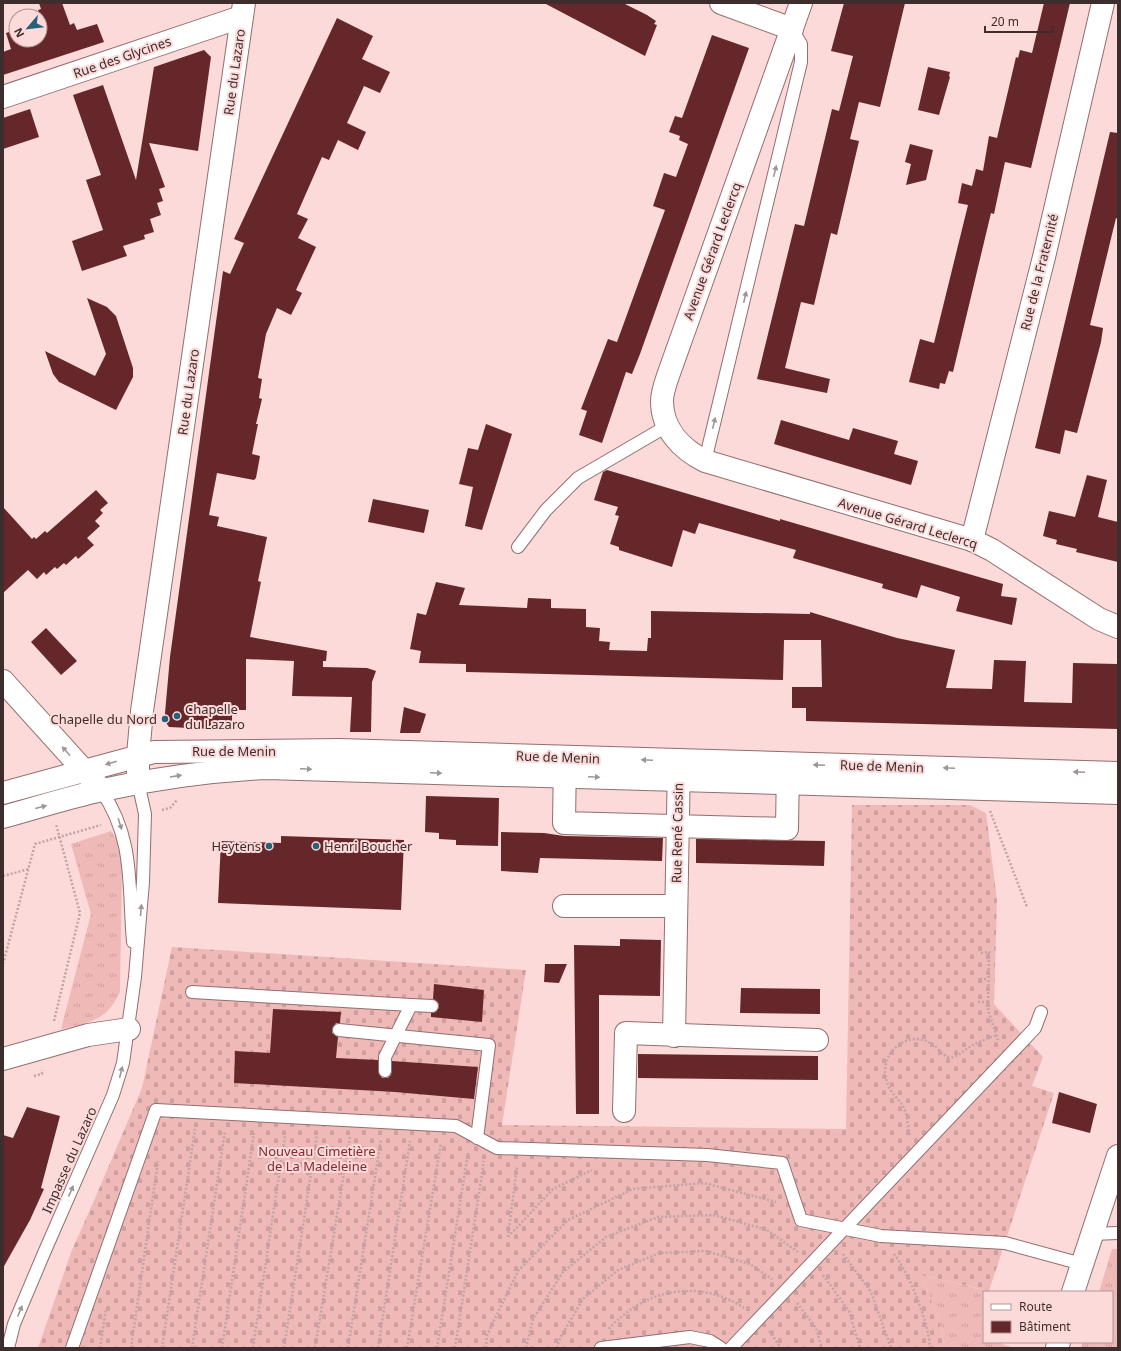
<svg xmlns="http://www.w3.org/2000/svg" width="1121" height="1351" viewBox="0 0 1121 1351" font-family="'Noto Sans',sans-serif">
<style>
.grass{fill:url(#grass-tufts)}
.cemetery{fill:url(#cemetery-stones)}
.building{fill:#66272a}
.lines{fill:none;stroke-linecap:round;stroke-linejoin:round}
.lane-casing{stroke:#936e6e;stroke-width:14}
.street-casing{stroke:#936e6e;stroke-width:24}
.secondary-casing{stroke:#936e6e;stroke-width:24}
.primary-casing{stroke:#936e6e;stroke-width:24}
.path{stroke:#c1a4a3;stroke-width:2.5;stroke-dasharray:2 2;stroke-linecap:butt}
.lane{stroke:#fff;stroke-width:12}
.street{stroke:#fff;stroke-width:22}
.secondary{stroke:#fff;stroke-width:22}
.primary{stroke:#fff;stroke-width:22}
.oneway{fill:#9e9696}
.poi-dot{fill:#266179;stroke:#fcdad9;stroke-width:1.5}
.labels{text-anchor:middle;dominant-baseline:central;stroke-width:4;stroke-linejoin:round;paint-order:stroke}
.street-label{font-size:13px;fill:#3d2d2c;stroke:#fcdad9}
.poi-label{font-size:13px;fill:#3d2d2c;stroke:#fcdad9;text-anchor:start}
.park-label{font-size:13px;fill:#822931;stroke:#fcdad9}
</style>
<defs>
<pattern id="grass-tufts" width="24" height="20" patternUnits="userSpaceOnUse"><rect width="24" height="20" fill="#efb9b8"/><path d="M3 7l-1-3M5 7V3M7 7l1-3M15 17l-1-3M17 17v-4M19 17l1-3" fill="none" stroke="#ce9f9e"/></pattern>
<pattern id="cemetery-stones" width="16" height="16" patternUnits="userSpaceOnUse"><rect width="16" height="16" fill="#efb9b8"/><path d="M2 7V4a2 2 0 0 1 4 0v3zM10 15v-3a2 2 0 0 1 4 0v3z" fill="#ce9f9e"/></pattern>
</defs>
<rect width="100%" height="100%" fill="#fcdad9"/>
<g class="grass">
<path d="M111,831L119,843L122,865L120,992C107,1021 88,1023 61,1029L91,914L71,844Z"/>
<polygon points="1112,1249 1118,1249 1118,1348 1081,1348 1083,1342 1112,1342 1112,1292 1099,1292"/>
<polygon points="921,1275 992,1292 984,1292 984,1342 1002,1342 1002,1344 1014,1348 945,1348 939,1320"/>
</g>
<polygon class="cemetery" points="852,805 970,805 986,813 997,900 994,1004 1043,1057 1032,1086 1054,1093 989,1291 921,1275 939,1320 945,1348 38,1348 72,1250 93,1203 142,1088 172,947 526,970 502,1125 846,1129"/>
<g class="building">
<polygon points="39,3 62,3 70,25 74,23 77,30 97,24 104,42 3,75 3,52 11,49 6,33 16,30 16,40 40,40 40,22 42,21 38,10 41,9"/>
<polygon points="544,3 623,3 647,15 656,21 654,24 657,25 645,56"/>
<polygon points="844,3 905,3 880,107 859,102 850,139 859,141 837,235 831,233 814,305 801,302 785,368 830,379 827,393 757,379 795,224 804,226 832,109 839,111 853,56 831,51"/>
<polygon points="1044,3 1070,3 1031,168 1005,162 994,214 991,213 953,372 949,371 945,384 940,383 939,389 909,382 920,339 934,343 968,205 958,203 962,183 972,186 976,169 983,171 989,136 997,138 1016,57 1018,58 1020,50 1032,53"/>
<polygon points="337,18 373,36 362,59 390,72 380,93 364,86 347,123 366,132 358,150 338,140 329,160 322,157 297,214 308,219 298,238 316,247 296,290 302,293 291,315 277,308 266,334 258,378 262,379 259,398 262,399 256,424 258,424 252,454 260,456 256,478 254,480 217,473 209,515 219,517 217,526 267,537 258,581 261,582 250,637 327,651 326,661 323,661 323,667 367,668 376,671 372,682 371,732 350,732 352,697 292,696 294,661 246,659 246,710 232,710 232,730 169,727 165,721 165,713 170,657 223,271 230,274 244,243 234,239"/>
<polygon points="712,35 749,48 640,354 632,374 626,372 602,443 579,435 587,411 581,409 608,339 617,342 665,210 653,206 664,173 676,177 688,144 679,140 680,136 669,132 675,116 682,118"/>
<polygon points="204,50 211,57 198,151 149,143 165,187 159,189 163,201 157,203 161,215 150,219 154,232 144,235 145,239 123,246 127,256 82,271 72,241 103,230 86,180 101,175 73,95 103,85 136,180 154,67"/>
<polygon points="928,67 950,72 949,76 950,77 939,115 918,110"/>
<polygon points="30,109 39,137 3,149 3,118"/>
<polygon points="1110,132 1118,133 1118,219 1116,218 1090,325 1103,328 1101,342 1077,433 1065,430 1060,454 1035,448"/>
<polygon points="910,144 933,150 926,180 906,185 911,164 905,162"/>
<polygon points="87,298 107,307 116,316 133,368 133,377 116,410 59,382 53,374 45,351 95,376 106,354"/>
<polygon points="781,420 849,440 853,428 898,441 894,454 918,461 911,485 774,444"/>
<polygon points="486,424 512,434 482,530 465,526 473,487 459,484 468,448 478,450"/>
<polygon points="607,470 780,521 780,519 1003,584 1001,596 1017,598 1012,625 956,611 960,597 921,585 917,598 882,588 883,584 793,558 796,550 699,523 695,534 683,530 672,567 619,550 619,547 610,544 619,516 615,515 618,507 594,500 603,472"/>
<polygon points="1087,475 1107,480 1098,517 1118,522 1118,562 1076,552 1077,549 1056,544 1057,540 1043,536 1049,511 1075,517"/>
<polygon points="96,490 108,503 100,510 103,513 95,521 100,526 87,538 94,545 78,559 76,556 66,565 64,563 57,569 55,567 46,575 44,572 37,579 28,570 3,593 3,507 32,539 34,537 36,539 45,531 47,533"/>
<polygon points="373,499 429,510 424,533 368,522"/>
<polygon points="436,582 465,588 459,605 527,608 528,598 551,599 551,608 586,609 586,627 600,628 599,641 610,642 609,650 647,651 648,638 651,638 651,611 810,614 810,612 897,638 955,650 946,688 992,689 994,660 1026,661 1024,702 1072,703 1073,663 1118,664 1118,729 806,721 806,708 792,708 792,687 822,687 821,640 784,640 783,680 466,672 466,664 419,663 421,651 410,649 417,613 426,615"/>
<polygon points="46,628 77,661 61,675 31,642"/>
<polygon points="404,707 426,714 420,733 400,733"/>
<polygon points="426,796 499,798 498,846 456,845 456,840 439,839 439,833 425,832"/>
<polygon points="501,832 544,833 564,836 663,838 662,861 540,858 538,873 501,871"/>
<polygon points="281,836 404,840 401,910 218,903 221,841 281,843"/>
<polygon points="696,839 825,841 824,866 696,863"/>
<polygon points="620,939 661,940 660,996 599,995 599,1114 576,1114 574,945 620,946"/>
<polygon points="545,964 567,964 559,983 544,982"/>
<polygon points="434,984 484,990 482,1022 431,1017 431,1013 436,1012 439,1007 438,1002 433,999"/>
<polygon points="741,988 820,989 820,1014 740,1013"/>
<polygon points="273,1009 341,1012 340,1023 336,1023 332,1029 332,1033 338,1037 336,1058 378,1060 378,1071 382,1078 388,1078 391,1075 392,1061 478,1067 474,1099 395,1092 234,1083 235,1051 270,1053"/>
<polygon points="638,1054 818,1056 818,1080 638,1078"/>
<polygon points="1059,1092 1097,1104 1090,1133 1052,1123"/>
<polygon points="27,1107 60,1116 41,1188 44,1189 30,1220 3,1268 3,1135 13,1138"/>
</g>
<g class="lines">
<defs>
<g id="lane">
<polyline points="705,461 801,62 801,44 792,29"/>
<polyline points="518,547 546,510 578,478 667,426"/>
<path d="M101,790C135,839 128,886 133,942"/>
<polyline points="192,992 411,1005"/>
<polyline points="339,1030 489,1045 477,1138"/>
<polyline points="385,1071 385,1057 411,1005 432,1006"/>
<polyline points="1091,1234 1118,1233"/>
<polyline points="8,1348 14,1324 44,1253 113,1095 123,1063 135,977 143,882 145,814 138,782"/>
<polyline points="72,1348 156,1110 456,1126 497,1148 707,1155 782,1163 801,1220 881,1236 1005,1243 1082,1264"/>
<polyline points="601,1348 690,1337 710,1341 721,1348"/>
<polyline points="731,1348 1035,1028 1041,1012"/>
</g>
<g id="street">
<polyline points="721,3 792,29"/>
<path d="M801,3L669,373C666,382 662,392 662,401C662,429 681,449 705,461L972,540L992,550L1099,619L1118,627"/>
<polyline points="3,97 241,17"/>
<polyline points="972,540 1044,257 1103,3"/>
<polyline points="3,681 97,785"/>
<polyline points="565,759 564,823 787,829 788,765"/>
<polyline points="564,906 675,906"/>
<polyline points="674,1036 679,761"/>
<polyline points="3,1059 88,1035 129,1029"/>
<polyline points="624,1111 626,1033 817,1040"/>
<polyline points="1073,1292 1118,1156"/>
<polyline points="1057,1348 1059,1342"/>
</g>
<polyline id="secondary" points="138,782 138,755 142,711 244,3"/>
<g id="primary">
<polyline points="3,793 154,752 339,750 1118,773"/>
<path d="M3,817C36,808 69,797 103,790C157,778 210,771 266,768L1118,793"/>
</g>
</defs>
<use href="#lane" class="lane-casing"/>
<use href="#street" class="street-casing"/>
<use href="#secondary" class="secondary-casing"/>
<use href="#primary" class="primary-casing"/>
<g class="path">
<polyline points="162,810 170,808 177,800"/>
<polyline points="990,811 1027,907"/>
<polyline points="3,876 29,869"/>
<polyline points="981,953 989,952 988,1010 998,1040"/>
<polyline points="3,964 35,844 101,825"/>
<polyline points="980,979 988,979"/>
<polyline points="978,1002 988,1002"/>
<polyline points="54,1021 80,913 56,824"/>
<polyline points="34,1076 42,1074 42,1070"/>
<path d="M910,1135C907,1127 908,1118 905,1111C903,1104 899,1101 895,1096C883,1082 881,1062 894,1049C900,1043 908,1039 916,1039C936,1040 941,1057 950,1057C954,1058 958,1055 961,1053C972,1044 983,1040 997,1035"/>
<polyline points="508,1237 553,1189 592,1170"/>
<polyline points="508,1237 517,1167"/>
<polyline points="843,1254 871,1292 891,1348"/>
<path d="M894,1254C910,1275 929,1323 930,1348"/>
<polyline points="823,1275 849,1311 860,1348"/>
<polyline points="797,1303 816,1328 822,1348"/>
<path d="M609,1329C613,1323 619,1319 625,1314C659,1286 707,1283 744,1308"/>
<polyline points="769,1331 781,1348"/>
<polyline points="100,1348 106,1309"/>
<polyline points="131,1348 158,1161"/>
<polyline points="162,1348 195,1129"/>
<polyline points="192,1348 225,1131"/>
<polyline points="222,1348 254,1133"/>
<polyline points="253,1348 285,1135"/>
<polyline points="284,1348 317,1135"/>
<polyline points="315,1348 350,1137"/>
<polyline points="348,1348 381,1139"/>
<polyline points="378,1348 410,1141"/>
<polyline points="407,1348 441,1143"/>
<polyline points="437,1348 468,1153"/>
<polyline points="455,1348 484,1161"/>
<polyline points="486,1348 487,1335 518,1271 568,1220 633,1189 704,1183 776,1202"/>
<polyline points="526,1348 533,1319 563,1272 606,1237 658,1217 714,1215 767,1230 798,1252"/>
<polyline points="557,1348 560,1338 583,1299 618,1270 660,1253 706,1251 750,1264 772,1279"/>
</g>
<use href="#lane" class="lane"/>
<use href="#street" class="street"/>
<use href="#secondary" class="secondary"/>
<use href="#primary" class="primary"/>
</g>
<defs><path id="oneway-solid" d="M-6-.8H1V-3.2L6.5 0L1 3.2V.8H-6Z"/></defs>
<g class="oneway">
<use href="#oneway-solid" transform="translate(775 171) rotate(-77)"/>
<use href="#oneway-solid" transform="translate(745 297) rotate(-77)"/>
<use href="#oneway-solid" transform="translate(714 423) rotate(-77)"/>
<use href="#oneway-solid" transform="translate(66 751) rotate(-132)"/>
<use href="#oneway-solid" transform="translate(647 760) rotate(-178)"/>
<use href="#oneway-solid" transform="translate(111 763) rotate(164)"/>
<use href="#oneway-solid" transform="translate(819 765) rotate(-178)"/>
<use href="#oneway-solid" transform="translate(949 768) rotate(-178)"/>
<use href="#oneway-solid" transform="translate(306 769) rotate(2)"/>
<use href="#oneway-solid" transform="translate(1079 772) rotate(-178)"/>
<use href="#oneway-solid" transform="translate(436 773) rotate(2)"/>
<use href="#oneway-solid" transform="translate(176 776) rotate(-9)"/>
<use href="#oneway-solid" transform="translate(594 777) rotate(2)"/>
<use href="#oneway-solid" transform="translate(41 807) rotate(-15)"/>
<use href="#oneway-solid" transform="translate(120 824) rotate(72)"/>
<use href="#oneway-solid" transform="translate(141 910) rotate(-85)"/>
<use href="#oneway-solid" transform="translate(121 1072) rotate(-76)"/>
<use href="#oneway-solid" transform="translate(71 1191) rotate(-66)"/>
<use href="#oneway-solid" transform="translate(20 1311) rotate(-68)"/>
</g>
<g class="poi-dot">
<circle cx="177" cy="716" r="4"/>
<circle cx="165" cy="719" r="4"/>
<circle cx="269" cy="846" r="4"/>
<circle cx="316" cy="846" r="4"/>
</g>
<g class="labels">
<g class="street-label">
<text transform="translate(122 57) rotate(-19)">Rue des Glycines</text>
<text transform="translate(234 72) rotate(-82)">Rue du Lazaro</text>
<text transform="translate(712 251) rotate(-70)">Avenue Gérard Leclercq</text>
<text transform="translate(1039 272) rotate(-76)">Rue de la Fraternité</text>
<text transform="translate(188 392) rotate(-82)">Rue du Lazaro</text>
<text transform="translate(908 523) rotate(17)">Avenue Gérard Leclercq</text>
<text x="234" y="751">Rue de Menin</text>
<text transform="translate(558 757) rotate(2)">Rue de Menin</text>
<text transform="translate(882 766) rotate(2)">Rue de Menin</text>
<text transform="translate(677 833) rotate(-89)">Rue René Cassin</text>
<text transform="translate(69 1160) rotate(-66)">Impasse du Lazaro</text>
</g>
<g class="poi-label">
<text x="185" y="709">Chapelle<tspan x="185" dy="15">du Lazaro</tspan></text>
<text x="157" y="719" text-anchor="end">Chapelle du Nord</text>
<text x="261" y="846" text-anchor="end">Heytens</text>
<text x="324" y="846">Henri Boucher</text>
</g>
<g class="park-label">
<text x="317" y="1151">Nouveau Cimetière<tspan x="317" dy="15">de La Madeleine</tspan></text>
</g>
</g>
<rect width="1121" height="1351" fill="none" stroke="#3d2d2c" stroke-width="8"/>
<rect x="983" y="1291" width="130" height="52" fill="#fcdad9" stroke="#b09594"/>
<rect x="991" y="1304" width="20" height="6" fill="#ffffff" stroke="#b09594"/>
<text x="1019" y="1311" font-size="12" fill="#3d2d2c">Route</text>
<rect x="991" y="1321" width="20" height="12" fill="#66272a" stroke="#b09594"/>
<text x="1019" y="1331" font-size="12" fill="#3d2d2c">Bâtiment</text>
<g transform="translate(28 28) rotate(242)"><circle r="19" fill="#fcdad9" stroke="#b09594"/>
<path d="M0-3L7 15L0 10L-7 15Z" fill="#266179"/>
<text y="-6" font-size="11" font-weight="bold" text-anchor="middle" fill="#3d2d2c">N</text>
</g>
<path d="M985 26v6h68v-6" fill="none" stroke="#3d2d2c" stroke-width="2"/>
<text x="991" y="26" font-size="12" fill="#3d2d2c" stroke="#fcdad9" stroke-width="3" paint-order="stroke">20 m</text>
</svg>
